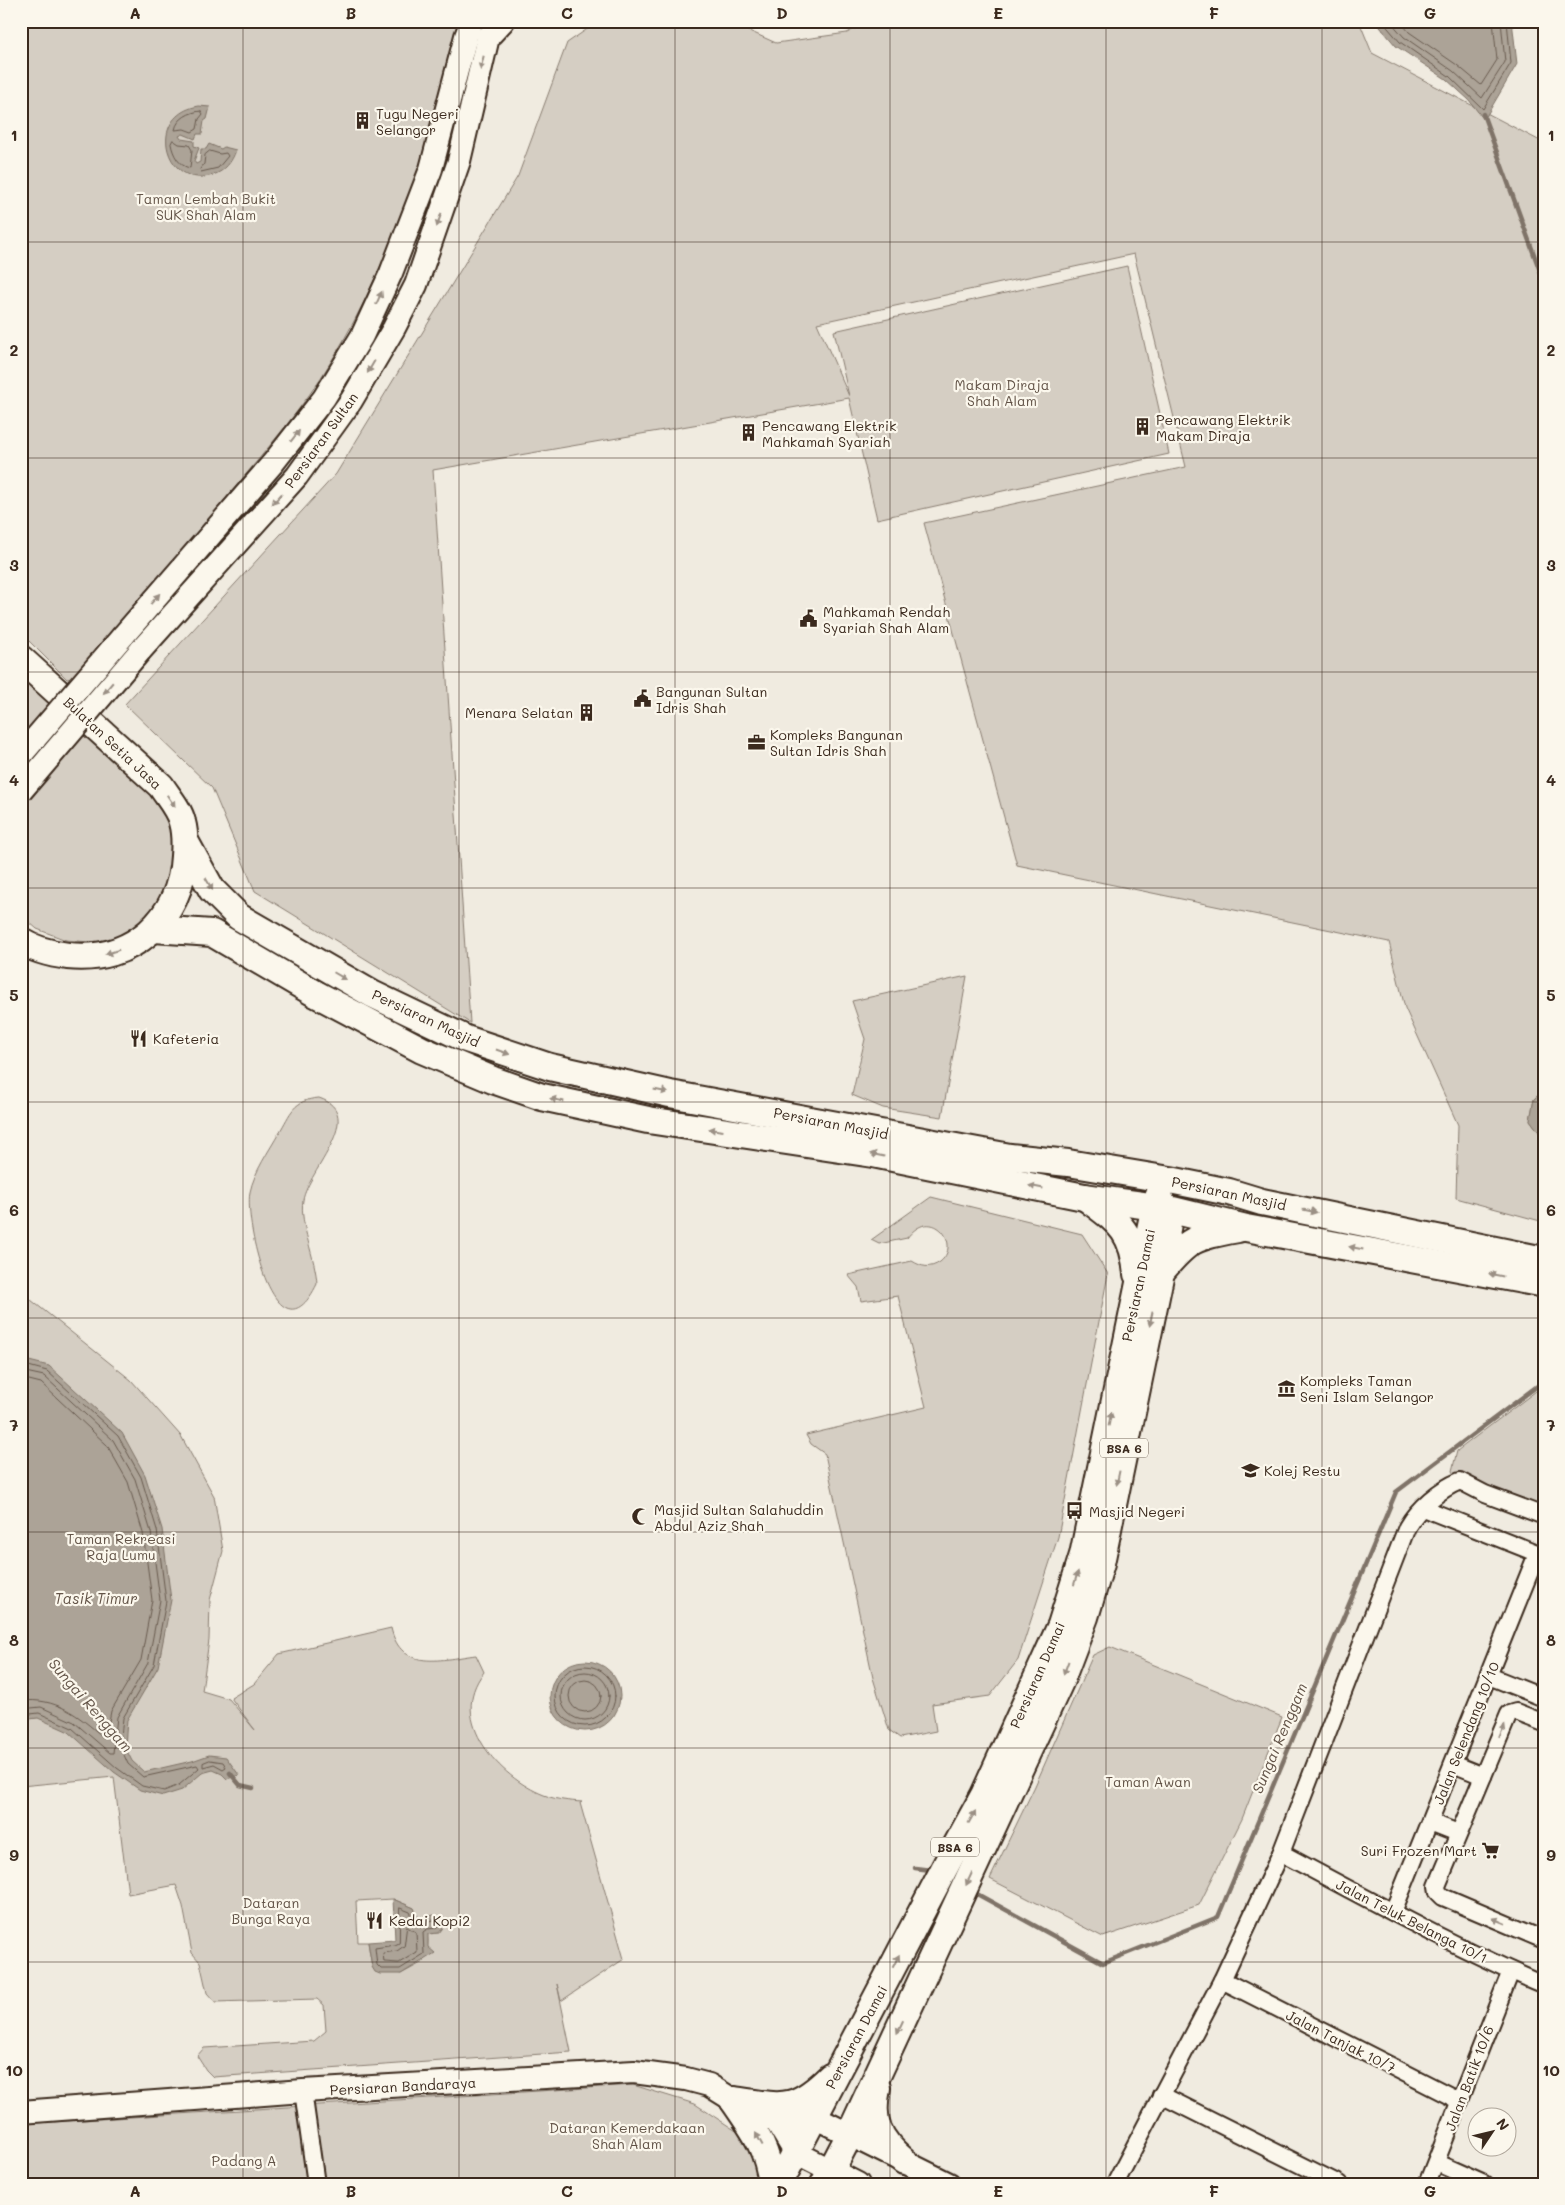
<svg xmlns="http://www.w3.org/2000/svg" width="1565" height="2205" viewBox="0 0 1565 2205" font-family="Mali,sans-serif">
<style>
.green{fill:#d5cec3;stroke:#887c70;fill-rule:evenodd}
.water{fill:#aca397;stroke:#7f7367}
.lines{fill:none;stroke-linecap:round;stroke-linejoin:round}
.shore{stroke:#685a4e;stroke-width:1}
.stream{stroke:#7f7367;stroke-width:4.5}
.street-casing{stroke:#3b2a1e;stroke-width:20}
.secondary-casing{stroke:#3b2a1e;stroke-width:26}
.primary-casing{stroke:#3b2a1e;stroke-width:30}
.street{stroke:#fbf7ec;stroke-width:16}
.secondary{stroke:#fbf7ec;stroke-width:22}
.primary{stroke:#fbf7ec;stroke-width:26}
.secondary-bridge-casing{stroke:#3b2a1e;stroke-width:26;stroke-linecap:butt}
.secondary-bridge{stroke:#fbf7ec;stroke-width:22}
.oneway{fill:#9b9085}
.grid{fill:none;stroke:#3b2a1e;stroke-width:1;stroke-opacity:0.55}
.labels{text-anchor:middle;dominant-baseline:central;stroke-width:4.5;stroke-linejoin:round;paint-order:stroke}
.shield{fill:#fbf7ec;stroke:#75685c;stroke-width:1}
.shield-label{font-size:12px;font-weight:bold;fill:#3b2a1e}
.poi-label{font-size:14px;fill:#3b2a1e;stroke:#fbf7ec;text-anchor:start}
.park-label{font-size:14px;fill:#625347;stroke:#fbf7ec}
.street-label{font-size:14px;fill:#3b2a1e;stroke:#fbf7ec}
.water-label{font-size:15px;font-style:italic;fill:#635448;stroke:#fbf7ec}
.neatline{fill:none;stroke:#3b2a1e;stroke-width:2}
.grid-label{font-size:16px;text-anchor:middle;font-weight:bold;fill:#3b2a1e}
</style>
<rect width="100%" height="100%" fill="#f0ebe0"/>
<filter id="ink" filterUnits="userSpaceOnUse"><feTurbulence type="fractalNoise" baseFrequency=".02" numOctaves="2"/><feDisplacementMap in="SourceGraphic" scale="10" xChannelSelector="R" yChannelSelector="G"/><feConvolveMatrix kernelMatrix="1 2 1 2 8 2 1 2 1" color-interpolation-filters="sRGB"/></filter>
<g filter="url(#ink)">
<g class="green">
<path d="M21,21H467C429,136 396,255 332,360C304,407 267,449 231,492C180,554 129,616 77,677L67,679L21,633Z"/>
<polygon points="599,21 727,21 776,43 847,33 869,21 1359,21 1372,53 1544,143 1544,1090 1534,1099 1530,1120 1544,1139 1544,1222 1456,1198 1458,1125 1405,1008 1389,942 1017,865 924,523 1186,467 1134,254 817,323 849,396 834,331 1127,266 1169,454 877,519 849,398 433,470 470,1023 255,891 212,788 125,704 336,474 518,176 567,43"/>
<polygon points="21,665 157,788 174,818 180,856 156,910 129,933 100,943 66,940 37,929 21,915"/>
<polygon points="967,976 942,1117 883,1108 852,1095 865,1039 852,1001"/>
<path d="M319,1098C368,1114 308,1171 303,1200C299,1223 316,1259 317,1284C277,1366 244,1224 250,1192C254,1172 269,1151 279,1133C291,1113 293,1100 319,1098Z"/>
<path d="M931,1197L1082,1234L1108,1274L1058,1537L1018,1660L990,1696L932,1704L936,1731L900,1738L889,1730L873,1678L825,1454L811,1444L806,1435L926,1407L898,1296L861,1301L858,1287L848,1275L912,1261C922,1267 930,1269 940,1262C963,1244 932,1204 907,1238L879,1244L871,1240Z"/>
<path d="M21,1292L131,1380L181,1436L214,1496L223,1551L210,1600L209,1640L202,1691L229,1699L255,1730L231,1698L254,1684L279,1654L391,1628C401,1673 443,1659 476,1655L484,1672C446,1720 500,1778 544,1795C557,1800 569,1801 582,1802L580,1803L624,1959L561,2001L557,1984L571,2052L213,2077L206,2070L197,2056L204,2048L314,2041L326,2031L324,2005L317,1999L215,2002L207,1993L200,1962L192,1953L183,1906L176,1885L128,1894L114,1777L21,1786ZM393,1899L414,1908C424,1934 434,1932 423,1962L401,1974L372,1967L368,1942H358L356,1901Z"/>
<polygon points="1544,1385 1544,1521 1466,1493 1452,1471 1457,1451"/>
<polygon points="1110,1647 1282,1717 1242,1819 1199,1905 1103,1937 990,1879 1035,1786 1093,1655"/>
<polygon points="633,2085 695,2104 750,2140 769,2184 21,2184 21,2124"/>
</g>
<g class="water">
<polygon points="1375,21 1512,21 1517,64 1484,120 1469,100 1446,79 1396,46"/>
<path d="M199,106L210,107L207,119L204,121L202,134H197L195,139L183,134L179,136L181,139L194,141V146L199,148L194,161L196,164L200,162L201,149H206L209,144L221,149L224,147L236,150C232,162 225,171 213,175C166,191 144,115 199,106Z"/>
<polygon points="1544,1090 1544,1139 1530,1120 1534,1099"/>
<polygon points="21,1359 49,1366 122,1433 145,1475 162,1529 171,1600 158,1667 127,1720 125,1747 132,1761 144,1772 192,1761 209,1755 226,1757 239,1775 227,1779 222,1774 213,1770 202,1773 182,1790 163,1796 140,1790 114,1772 69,1732 38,1718 21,1720"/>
<circle cx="585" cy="1696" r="35"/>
<polygon points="393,1899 414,1908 419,1921 433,1915 443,1918 445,1925 439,1933 428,1934 428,1947 435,1953 401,1974 380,1974 375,1972 372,1967 368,1942 395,1940"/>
</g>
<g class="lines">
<g class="shore">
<polyline points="1382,21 1400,42 1449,76 1483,109 1511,63 1507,21"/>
<polyline points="1390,21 1404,37 1453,71 1482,98 1505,62 1501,21"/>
<polyline points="1400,21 1409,32 1457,65 1481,85 1497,60 1493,21"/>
<path d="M201,111L203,114L199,119L197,129L192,132L184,129L175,130C177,118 190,112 201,111Z"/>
<path d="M173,140L179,144L189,145L192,150L190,168C179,166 173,155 171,144Z"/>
<polygon points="210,151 220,154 226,153 228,156 218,168 201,172 200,169 204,164 205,155"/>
<polyline points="21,1364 47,1371 118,1436 141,1477 157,1530 166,1601 154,1665 123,1718 120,1746 128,1764 143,1777 197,1765 199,1768 179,1785 164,1791 142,1786 117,1768 72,1728 39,1713 21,1715"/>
<polyline points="21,1371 44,1376 113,1440 135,1479 151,1532 160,1600 148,1663 117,1717 113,1753 110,1753 74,1722 41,1707 21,1709"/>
<path d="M21,1378L41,1383L107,1445L128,1482L143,1533L152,1600L141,1660L111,1711L106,1737H103C78,1715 56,1697 21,1701"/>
<circle cx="585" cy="1696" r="30"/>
<circle cx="585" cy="1696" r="24"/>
<circle cx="585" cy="1696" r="16"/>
<polygon points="210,1760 223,1762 226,1767 223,1769 214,1764 203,1767 203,1763"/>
<polygon points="400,1908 410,1912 417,1925 433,1920 439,1922 440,1924 437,1928 427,1929 423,1932 424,1954 400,1969 381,1969 377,1965 375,1948 395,1945 399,1943"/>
<polygon points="407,1927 416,1932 417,1952 399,1963 384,1962 383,1953 397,1951 404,1946"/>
</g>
<g class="stream">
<polyline points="1483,114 1544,282"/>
<polyline points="230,1773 240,1785 253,1788"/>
<polyline points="915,1868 931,1870"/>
<polyline points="977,1894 1103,1963 1218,1917 1396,1492 1544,1381"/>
</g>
<defs>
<g id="street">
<polyline points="1423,1508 1544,1556"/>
<polyline points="1489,1676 1544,1698"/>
<polyline points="1544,1723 1516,1712 1509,1714 1437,1886 1438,1892 1443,1897 1544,1940"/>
<polyline points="1453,1764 1483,1776"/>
<polyline points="1430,1822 1458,1833"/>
<path d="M1281,1853C1368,1899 1454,1947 1544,1985"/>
<polyline points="1393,1912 1537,1554"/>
<polyline points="1222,1980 1460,2101"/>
<polyline points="303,2091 316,2184"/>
<polyline points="1161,2095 1339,2184"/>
<polyline points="1437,2163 1484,2184"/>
<path d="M1115,2184L1222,1980L1281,1853L1407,1527C1418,1508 1440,1489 1460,1481L1485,1494L1544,1516"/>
<polyline points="1427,2184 1511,1971"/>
</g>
<g id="secondary">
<polyline points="123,636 273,463 324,398 362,336 391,273 431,169 466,36 472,21"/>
<polyline points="140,651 297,476 351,401 394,328 416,285 459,161 488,37 503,21"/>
<polyline points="21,2112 303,2091 634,2072 686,2079 709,2085 733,2100 776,2121 814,2117 949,2184"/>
<polyline points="776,2121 795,2152 858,2184"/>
</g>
<g id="primary">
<path d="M21,659L161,786C168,797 179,809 182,822C185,833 185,844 184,856C181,919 132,963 68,956C52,954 35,950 21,941"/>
<polyline points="185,841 212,890 239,917 372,994 466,1039 550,1067 670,1094 1010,1157 1068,1163 1170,1180 1229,1192 1262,1202 1544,1260"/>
<polyline points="154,929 212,933 316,994 422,1050 493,1080 542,1097 648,1120 873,1154 1084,1197 1164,1208 1246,1228 1544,1284"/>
<path d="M1085,1197C1118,1222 1133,1230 1137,1274"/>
<path d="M1161,1272C1189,1238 1195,1237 1238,1229"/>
<path d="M877,2088C870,2122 878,2139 904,2161"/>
<path d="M733,2100C781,2106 792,2114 830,2077"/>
<path d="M733,2100C754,2131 767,2146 772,2184"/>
<polyline points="779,2184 956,1846 984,1795 1061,1625 1083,1555 1152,1220 1155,1217"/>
<polyline points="824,2184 850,2134 1061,1680 1085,1617 1101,1563 1161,1272 1168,1223 1159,1195"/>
</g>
</defs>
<use href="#street" class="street-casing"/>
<use href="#secondary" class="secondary-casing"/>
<use href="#primary" class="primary-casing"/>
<use href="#street" class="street"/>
<use href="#secondary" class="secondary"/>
<use href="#primary" class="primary"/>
<defs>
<g id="secondary-bridge">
<polyline points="21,755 123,636"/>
<polyline points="21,791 140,651"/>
</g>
</defs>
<use href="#secondary-bridge" class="secondary-bridge-casing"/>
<use href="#secondary-bridge" class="secondary-bridge"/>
</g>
<defs><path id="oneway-solid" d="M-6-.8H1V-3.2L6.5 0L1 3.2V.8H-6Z" transform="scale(1.25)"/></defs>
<g class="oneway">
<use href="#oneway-solid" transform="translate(482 63) rotate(103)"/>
<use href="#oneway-solid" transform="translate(439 220) rotate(109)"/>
<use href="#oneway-solid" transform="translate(379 298) rotate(-66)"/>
<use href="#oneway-solid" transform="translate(371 367) rotate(120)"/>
<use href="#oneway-solid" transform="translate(295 436) rotate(-52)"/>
<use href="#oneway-solid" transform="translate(277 499) rotate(132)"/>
<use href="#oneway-solid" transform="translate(155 599) rotate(-49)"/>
<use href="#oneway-solid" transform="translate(108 688) rotate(130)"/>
<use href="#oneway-solid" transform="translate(171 801) rotate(56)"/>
<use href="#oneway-solid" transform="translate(209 884) rotate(60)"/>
<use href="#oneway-solid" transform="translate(112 952) rotate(163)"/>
<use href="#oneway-solid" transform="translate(340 976) rotate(30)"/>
<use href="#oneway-solid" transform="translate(503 1052) rotate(19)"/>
<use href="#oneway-solid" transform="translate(661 1091) rotate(12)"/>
<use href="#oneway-solid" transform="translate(557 1100) rotate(-168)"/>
<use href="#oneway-solid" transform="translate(716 1130) rotate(-172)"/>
<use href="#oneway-solid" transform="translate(877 1155) rotate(-169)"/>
<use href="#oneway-solid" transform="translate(1036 1187) rotate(-169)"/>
<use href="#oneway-solid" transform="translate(1310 1211) rotate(12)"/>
<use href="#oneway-solid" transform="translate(1356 1248) rotate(-169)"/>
<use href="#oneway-solid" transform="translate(1496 1275) rotate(-169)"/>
<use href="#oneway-solid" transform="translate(1151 1319) rotate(102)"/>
<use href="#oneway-solid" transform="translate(1110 1419) rotate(-79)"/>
<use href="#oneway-solid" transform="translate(1118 1478) rotate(102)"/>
<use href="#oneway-solid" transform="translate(1076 1578) rotate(-73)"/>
<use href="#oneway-solid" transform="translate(1066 1668) rotate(110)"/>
<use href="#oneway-solid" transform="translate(1502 1731) rotate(-67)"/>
<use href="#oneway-solid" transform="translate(972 1817) rotate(-61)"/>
<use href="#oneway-solid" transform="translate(969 1879) rotate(115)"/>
<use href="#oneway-solid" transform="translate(1499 1921) rotate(-157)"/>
<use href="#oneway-solid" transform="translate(896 1961) rotate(-63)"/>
<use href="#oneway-solid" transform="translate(900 2027) rotate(115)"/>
<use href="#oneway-solid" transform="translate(759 2139) rotate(-119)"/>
</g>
</g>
<path class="grid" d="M243,21V2184M459,21V2184M675,21V2184M890,21V2184M1106,21V2184M1322,21V2184M21,242H1544M21,458H1544M21,672H1544M21,888H1544M21,1102H1544M21,1318H1544M21,1532H1544M21,1748H1544M21,1962H1544"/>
<defs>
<symbol id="building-bare" viewBox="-9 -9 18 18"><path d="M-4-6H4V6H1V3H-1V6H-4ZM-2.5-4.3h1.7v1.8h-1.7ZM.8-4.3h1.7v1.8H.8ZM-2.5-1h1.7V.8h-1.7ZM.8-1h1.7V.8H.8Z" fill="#3b2a1e" stroke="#fbf7ec" stroke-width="2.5" paint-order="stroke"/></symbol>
<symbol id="civic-bare" viewBox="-9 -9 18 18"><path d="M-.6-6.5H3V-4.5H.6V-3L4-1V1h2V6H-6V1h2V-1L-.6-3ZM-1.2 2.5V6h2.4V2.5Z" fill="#3b2a1e" stroke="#fbf7ec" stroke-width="2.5" paint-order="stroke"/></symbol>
<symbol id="office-bare" viewBox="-9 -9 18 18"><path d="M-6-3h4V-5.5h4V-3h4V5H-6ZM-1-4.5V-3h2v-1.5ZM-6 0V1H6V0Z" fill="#3b2a1e" stroke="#fbf7ec" stroke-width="2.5" paint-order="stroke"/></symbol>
<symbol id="restaurant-bare" viewBox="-9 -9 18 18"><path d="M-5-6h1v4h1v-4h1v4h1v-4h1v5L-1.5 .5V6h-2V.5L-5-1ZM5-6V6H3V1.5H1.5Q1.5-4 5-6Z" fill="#3b2a1e" stroke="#fbf7ec" stroke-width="2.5" paint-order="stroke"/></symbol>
<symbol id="museum-bare" viewBox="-9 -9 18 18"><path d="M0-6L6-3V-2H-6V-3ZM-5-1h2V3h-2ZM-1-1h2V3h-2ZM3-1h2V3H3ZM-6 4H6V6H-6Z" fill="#3b2a1e" stroke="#fbf7ec" stroke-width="2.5" paint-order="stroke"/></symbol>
<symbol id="university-bare" viewBox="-9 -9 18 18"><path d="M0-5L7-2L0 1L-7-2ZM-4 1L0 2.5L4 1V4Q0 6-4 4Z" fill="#3b2a1e" stroke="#fbf7ec" stroke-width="2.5" paint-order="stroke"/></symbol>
<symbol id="bus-bare" viewBox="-9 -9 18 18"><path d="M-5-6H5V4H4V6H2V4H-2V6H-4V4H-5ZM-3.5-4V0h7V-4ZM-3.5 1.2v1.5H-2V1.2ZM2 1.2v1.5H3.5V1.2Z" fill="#3b2a1e" stroke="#fbf7ec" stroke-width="2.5" paint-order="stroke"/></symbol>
<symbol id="mosque-bare" viewBox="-9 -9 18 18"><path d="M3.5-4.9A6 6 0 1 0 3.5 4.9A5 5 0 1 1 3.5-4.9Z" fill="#3b2a1e" stroke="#fbf7ec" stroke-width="2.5" paint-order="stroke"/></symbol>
<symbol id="supermarket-bare" viewBox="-9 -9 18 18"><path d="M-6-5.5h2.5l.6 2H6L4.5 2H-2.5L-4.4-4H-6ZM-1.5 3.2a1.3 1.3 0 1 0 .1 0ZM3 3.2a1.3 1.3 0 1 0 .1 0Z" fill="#3b2a1e" stroke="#fbf7ec" stroke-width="2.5" paint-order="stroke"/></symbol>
</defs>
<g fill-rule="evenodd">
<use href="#building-bare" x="350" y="108" width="25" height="25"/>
<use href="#building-bare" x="1130" y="414" width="25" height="25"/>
<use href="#building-bare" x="736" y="420" width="25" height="25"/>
<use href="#civic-bare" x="796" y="606" width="25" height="25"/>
<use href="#civic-bare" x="630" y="686" width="25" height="25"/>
<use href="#building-bare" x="574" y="700" width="25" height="25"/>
<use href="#office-bare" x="744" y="730" width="25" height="25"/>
<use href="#restaurant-bare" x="126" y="1026" width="25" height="25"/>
<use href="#museum-bare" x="1274" y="1376" width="25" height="25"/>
<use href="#university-bare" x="1238" y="1458" width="25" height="25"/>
<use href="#bus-bare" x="1062" y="1498" width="25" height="25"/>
<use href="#mosque-bare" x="628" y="1504" width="25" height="25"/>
<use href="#supermarket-bare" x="1478" y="1838" width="25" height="25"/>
<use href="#restaurant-bare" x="362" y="1908" width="25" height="25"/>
</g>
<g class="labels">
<g class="shield">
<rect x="1100" y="1438.5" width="48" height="19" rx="4"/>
<rect x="931" y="1837.5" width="48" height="19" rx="4"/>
</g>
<g class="shield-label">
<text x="1124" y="1448">BSA 6</text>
<text x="955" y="1847">BSA 6</text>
</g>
<g class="poi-label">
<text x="376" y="113">Tugu Negeri<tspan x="376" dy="16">Selangor</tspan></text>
<text x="1156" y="419">Pencawang Elektrik<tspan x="1156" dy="16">Makam Diraja</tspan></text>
<text x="762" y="425">Pencawang Elektrik<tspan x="762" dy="16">Mahkamah Syariah</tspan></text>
<text x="823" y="611">Mahkamah Rendah<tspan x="823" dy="16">Syariah Shah Alam</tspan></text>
<text x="656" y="691">Bangunan Sultan<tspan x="656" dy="16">Idris Shah</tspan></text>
<text x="573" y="712" text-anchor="end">Menara Selatan</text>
<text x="770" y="734">Kompleks Bangunan<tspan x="770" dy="16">Sultan Idris Shah</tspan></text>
<text x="153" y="1038">Kafeteria</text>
<text x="1300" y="1380">Kompleks Taman<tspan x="1300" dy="16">Seni Islam Selangor</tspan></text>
<text x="1264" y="1470">Kolej Restu</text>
<text x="654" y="1509">Masjid Sultan Salahuddin<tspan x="654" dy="16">Abdul Aziz Shah</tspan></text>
<text x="1089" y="1511">Masjid Negeri</text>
<text x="1477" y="1850" text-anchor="end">Suri Frozen Mart</text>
<text x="389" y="1920">Kedai Kopi2</text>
</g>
<g class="park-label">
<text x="206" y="198">Taman Lembah Bukit<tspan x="206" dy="16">SUK Shah Alam</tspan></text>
<text x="1002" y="384">Makam Diraja<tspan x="1002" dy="16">Shah Alam</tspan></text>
<text x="121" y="1538">Taman Rekreasi<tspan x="121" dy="16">Raja Lumu</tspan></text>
<text x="1148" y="1781">Taman Awan</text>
<text x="271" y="1902">Dataran<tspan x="271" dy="16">Bunga Raya</tspan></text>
<text x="627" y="2127">Dataran Kemerdakaan<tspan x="627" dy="16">Shah Alam</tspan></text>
<text x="244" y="2160">Padang A</text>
</g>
<g class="street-label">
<text transform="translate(321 440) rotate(-54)">Persiaran Sultan</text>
<text transform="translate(113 743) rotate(43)">Bulatan Setia Jasa</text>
<text transform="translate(426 1018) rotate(25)">Persiaran Masjid</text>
<text transform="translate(831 1123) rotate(11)">Persiaran Masjid</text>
<text transform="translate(1229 1193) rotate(12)">Persiaran Masjid</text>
<text transform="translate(1138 1285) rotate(-78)">Persiaran Damai</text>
<text transform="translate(1037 1675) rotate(-66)">Persiaran Damai</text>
<text transform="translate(1466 1733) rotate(-68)">Jalan Selendang 10/10</text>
<text transform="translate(1412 1921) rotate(27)">Jalan Teluk Belanga 10/1</text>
<text transform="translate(856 2037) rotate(-62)">Persiaran Damai</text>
<text transform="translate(1341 2041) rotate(27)">Jalan Tanjak 10/7</text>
<text transform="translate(1469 2078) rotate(-69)">Jalan Batik 10/6</text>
<text transform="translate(403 2086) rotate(-3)">Persiaran Bandaraya</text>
</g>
<g class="water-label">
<text x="96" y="1598">Tasik Timur</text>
<text transform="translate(91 1705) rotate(49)">Sungai Renggam</text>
<text transform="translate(1279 1738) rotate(-67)">Sungai Renggam</text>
</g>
</g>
<rect width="1565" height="2205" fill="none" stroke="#fbf7ec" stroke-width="55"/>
<g transform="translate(1492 2132) rotate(55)"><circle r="24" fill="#fbf7ec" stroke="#aea59a"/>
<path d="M0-4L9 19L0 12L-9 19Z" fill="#3b2a1e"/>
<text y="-8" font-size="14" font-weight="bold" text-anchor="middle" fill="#3b2a1e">N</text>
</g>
<rect x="28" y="28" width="1510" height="2150" class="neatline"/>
<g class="grid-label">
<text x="135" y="19">A</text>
<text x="351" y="19">B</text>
<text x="567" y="19">C</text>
<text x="782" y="19">D</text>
<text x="998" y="19">E</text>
<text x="1214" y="19">F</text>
<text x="1430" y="19">G</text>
<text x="14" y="141">1</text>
<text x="1551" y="141">1</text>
<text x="14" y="356">2</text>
<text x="1551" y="356">2</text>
<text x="14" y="571">3</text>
<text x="1551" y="571">3</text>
<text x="14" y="786">4</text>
<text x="1551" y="786">4</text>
<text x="14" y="1001">5</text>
<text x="1551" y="1001">5</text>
<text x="14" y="1216">6</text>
<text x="1551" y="1216">6</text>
<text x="14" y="1431">7</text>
<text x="1551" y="1431">7</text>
<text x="14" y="1646">8</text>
<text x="1551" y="1646">8</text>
<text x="14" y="1861">9</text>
<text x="1551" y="1861">9</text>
<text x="14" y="2076">10</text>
<text x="1551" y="2076">10</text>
<text x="135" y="2197">A</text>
<text x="351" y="2197">B</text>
<text x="567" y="2197">C</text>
<text x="782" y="2197">D</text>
<text x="998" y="2197">E</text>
<text x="1214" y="2197">F</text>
<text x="1430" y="2197">G</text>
</g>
</svg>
